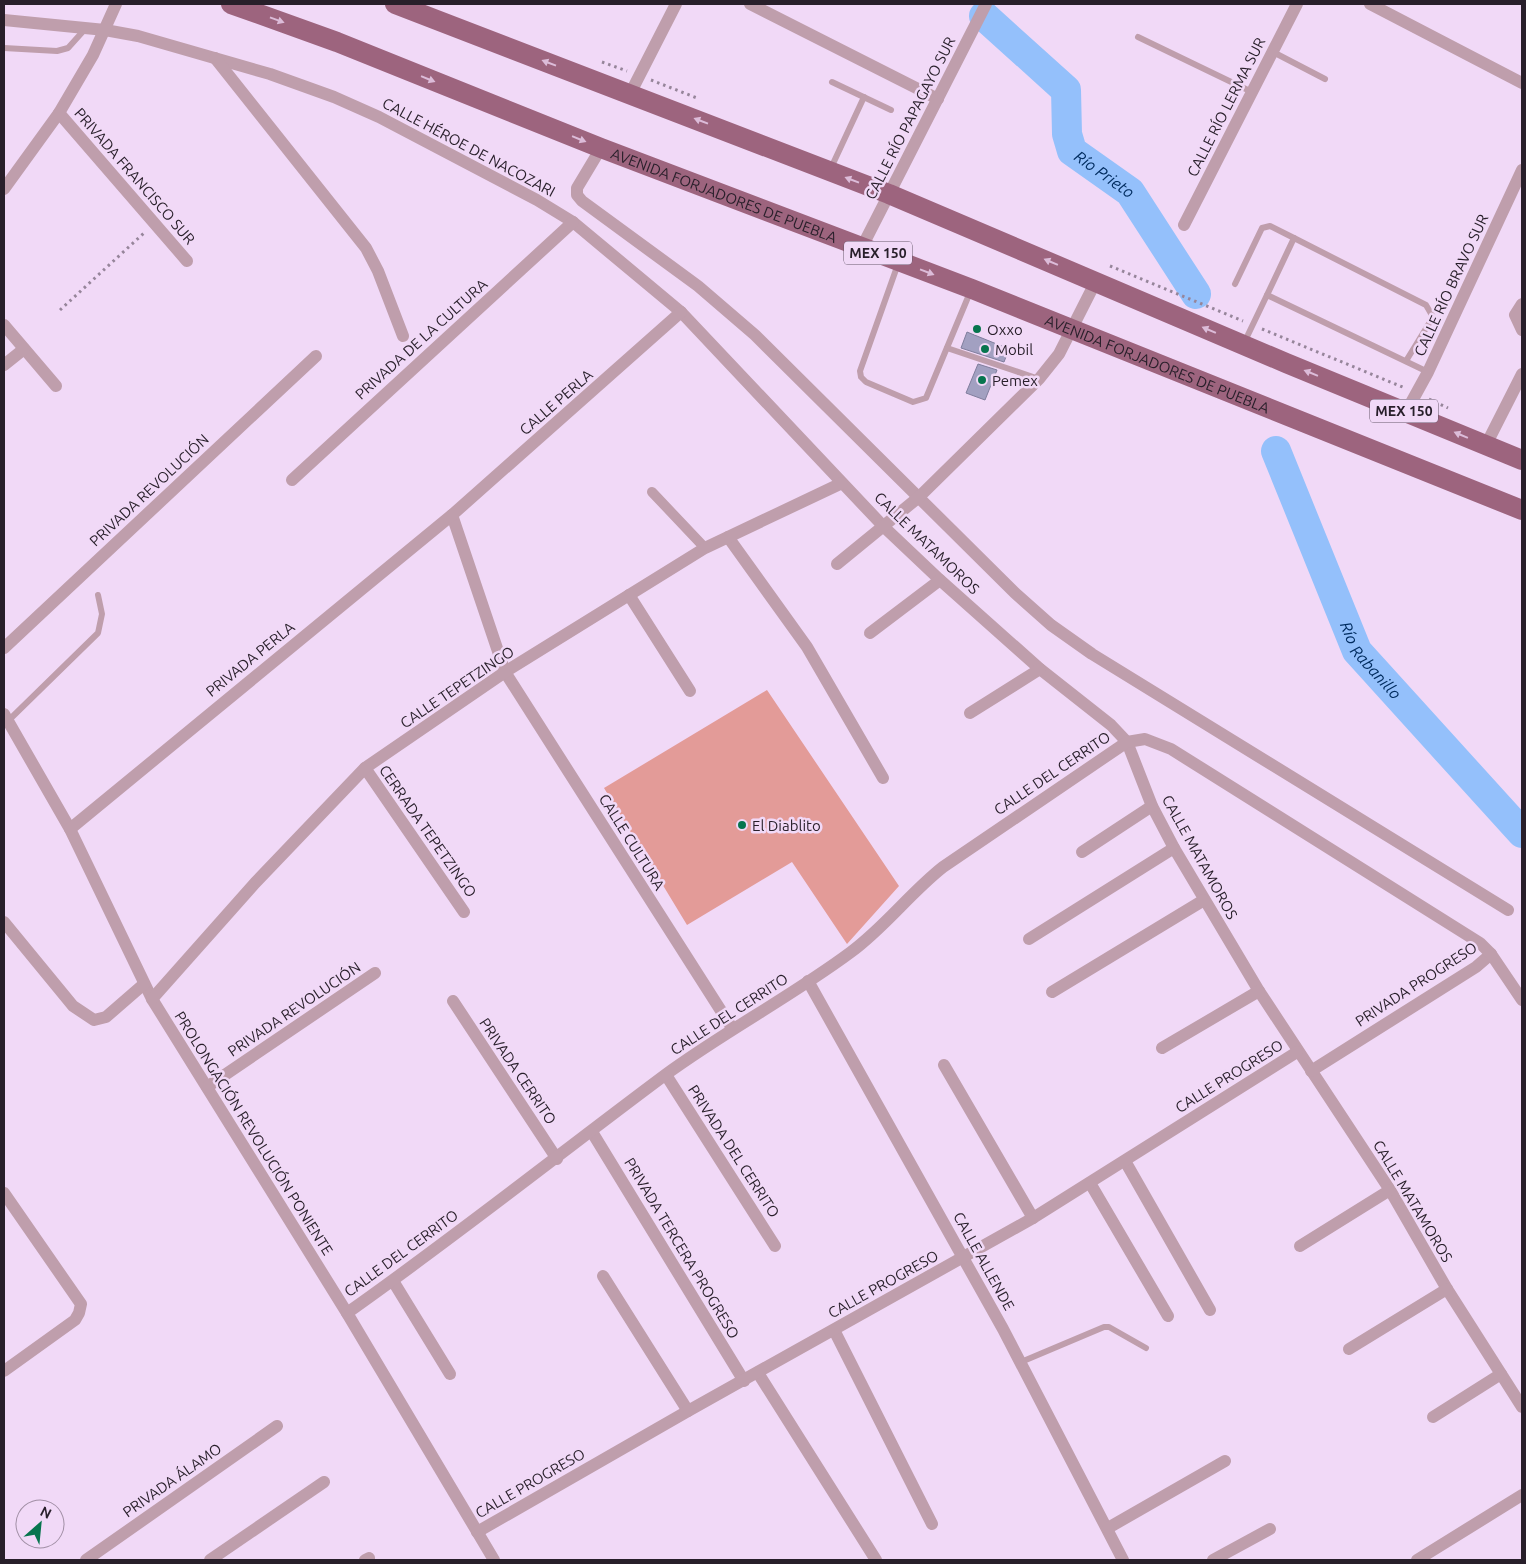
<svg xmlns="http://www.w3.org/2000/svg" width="1526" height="1564" viewBox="0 0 1526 1564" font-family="Ubuntu,sans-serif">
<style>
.green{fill:#e39b98}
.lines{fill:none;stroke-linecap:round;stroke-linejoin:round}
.river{stroke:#94c0fb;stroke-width:30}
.building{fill:#a2a0c1;stroke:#807e9d}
.path{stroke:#96859a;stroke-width:3;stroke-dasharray:2.5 4;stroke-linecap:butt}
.service{stroke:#bf9eac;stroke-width:6}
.pedestrian{stroke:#bf9eac;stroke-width:10}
.minor{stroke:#bf9eac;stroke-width:12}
.primary{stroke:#9d647e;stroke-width:20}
.oneway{fill:#dcbcd9}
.poi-dot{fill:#07754e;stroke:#f1d9f7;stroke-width:2}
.labels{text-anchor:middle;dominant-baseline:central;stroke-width:5;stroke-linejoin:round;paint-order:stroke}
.shield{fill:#f1d9f7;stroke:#645768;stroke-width:1}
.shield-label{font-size:14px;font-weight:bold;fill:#281f2a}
.street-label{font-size:15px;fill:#281f2a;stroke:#f1d9f7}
.poi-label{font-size:15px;fill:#281f2a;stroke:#f1d9f7;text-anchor:start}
.water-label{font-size:16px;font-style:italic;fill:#022d60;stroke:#f1d9f7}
</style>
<rect width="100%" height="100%" fill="#f1d9f7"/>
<polygon class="green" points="767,690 899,886 847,944 792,862 687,925 604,788"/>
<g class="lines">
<g class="river">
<path id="s1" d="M984,16L1066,90L1067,134L1072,151L1130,192L1196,294"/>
<path id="s2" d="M1276,451L1357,651L1522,833"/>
</g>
</g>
<g class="building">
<polygon points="967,332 1009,349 1004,362 961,348"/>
<polygon points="978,364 997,370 985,400 966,393"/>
</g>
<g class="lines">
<g class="path">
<polyline points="602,62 627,71"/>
<polyline points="651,80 697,98"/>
<polyline points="1110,266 1243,321"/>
<polyline points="60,310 144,233"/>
<polyline points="1262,329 1405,388"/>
<polyline points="1429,399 1448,408"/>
</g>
<g class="service">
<polyline points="1138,37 1252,92"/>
<polyline points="4,48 57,51 68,48 86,28"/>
<polyline points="1273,52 1325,79"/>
<polyline points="832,82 891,110"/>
<polyline points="831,168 864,97"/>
<polyline points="898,264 860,371 861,377 866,382 913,402 926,398 971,290"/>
<polyline points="1235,284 1262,228 1270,226 1294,238"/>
<polyline points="1267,295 1294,238 1426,305 1433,317 1406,361"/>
<polyline points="1244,343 1267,295 1428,372"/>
<polyline points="947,348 1039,379"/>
<polyline points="8,721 98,633 102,614 98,595"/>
<polyline points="1021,1362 1104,1327 1109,1327 1146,1348"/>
</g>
<polyline class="pedestrian" points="652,492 705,548"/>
<g class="minor">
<polyline points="750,4 938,99"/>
<polyline points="1370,4 1522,83"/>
<polyline points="4,20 105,30 138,36 270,74 334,97 379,117 537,200 573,222 681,312 884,527 940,580 1040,669 1111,725 1127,742 1152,806 1174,848 1259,991 1390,1190 1447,1289 1522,1407"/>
<polyline points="215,58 366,248 378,271 403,336"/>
<polyline points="630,94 676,4"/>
<polyline points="59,113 187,261"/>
<polyline points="601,148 577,188 577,195 582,201 698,286 755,335 1015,593 1051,625 1092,654 1508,910"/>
<polyline points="4,189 59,113 93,55 116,4"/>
<polyline points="1184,225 1297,4"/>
<polyline points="862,247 986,4"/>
<polyline points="1522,304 1515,315 1522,330"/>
<polyline points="4,325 56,386"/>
<polyline points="4,365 24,349"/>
<polyline points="1406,412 1428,372 1522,170"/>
<polyline points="1486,445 1522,374"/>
<polyline points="292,480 573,222"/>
<polyline points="452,515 505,672 732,1028"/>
<polyline points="728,537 807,647 883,778"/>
<polyline points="837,564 919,497 1039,379 1059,354 1096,281"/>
<polyline points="629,595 690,691"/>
<polyline points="870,633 940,580"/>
<polyline points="4,648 316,356"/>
<polyline points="970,713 1040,669"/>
<polyline points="4,714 70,829 152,999 347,1313 494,1560"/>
<polyline points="365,768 464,912"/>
<polyline points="70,829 452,515 681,312"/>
<polyline points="1082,852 1152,806"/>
<polyline points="4,922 73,1006 94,1020 106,1017 144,984"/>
<polyline points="1029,939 1174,848"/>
<polyline points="808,981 1003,1329 1123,1560"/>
<polyline points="1052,992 1204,900"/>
<polyline points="152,999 255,883 365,768 505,672 705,548 842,483"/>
<polyline points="453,1001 557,1159"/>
<polyline points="1162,1048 1259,991"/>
<polyline points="944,1065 1033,1218"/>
<polyline points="1311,1071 1476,967 1491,954"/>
<polyline points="666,1075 775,1246"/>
<polyline points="207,1087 375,973"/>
<polyline points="592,1132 744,1381"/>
<polyline points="1125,1161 1210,1310"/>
<polyline points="1090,1183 1168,1316"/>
<polyline points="4,1193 81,1304 79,1313 75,1320 4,1371"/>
<polyline points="1300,1246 1390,1190"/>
<polyline points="603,1276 688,1411"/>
<polyline points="393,1281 450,1374"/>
<path d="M347,1313C455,1237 559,1154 665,1075C725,1031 792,996 851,952C885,927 910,893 943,867L1127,742L1145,739L1171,749L1480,943L1491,954L1522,1000"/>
<polyline points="834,1330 932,1524"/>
<polyline points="1349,1349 1447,1289"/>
<polyline points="758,1373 876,1560"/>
<polyline points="1433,1417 1501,1374"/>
<polyline points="1108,1528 1225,1461"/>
<polyline points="477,1532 688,1411 1033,1218 1297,1052"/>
<polyline points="86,1560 277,1426"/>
<polyline points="210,1560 324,1482"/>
<polyline points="365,1560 369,1558"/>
<polyline points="1213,1560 1270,1529"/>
<polyline points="1417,1560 1522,1495"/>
</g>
<g class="primary">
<path id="s3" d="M231,4L337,42L601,148L972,289L1522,510"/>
<polyline points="395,4 889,194 1286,363 1522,460"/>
</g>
</g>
<defs><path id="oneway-solid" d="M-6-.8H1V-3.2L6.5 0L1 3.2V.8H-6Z" transform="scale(1.25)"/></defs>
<g class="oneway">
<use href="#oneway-solid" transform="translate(277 20) rotate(20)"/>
<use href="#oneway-solid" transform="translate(549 63) rotate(-159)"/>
<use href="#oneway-solid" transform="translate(428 79) rotate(22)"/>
<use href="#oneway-solid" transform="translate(701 121) rotate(-159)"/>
<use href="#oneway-solid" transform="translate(579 139) rotate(22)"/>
<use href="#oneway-solid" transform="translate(852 180) rotate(-159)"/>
<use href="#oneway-solid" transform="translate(1051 262) rotate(-157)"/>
<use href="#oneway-solid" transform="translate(927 272) rotate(21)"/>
<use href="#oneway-solid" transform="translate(1209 330) rotate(-157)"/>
<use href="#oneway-solid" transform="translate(1311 373) rotate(-158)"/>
<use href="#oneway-solid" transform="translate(1461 435) rotate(-157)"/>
</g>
<g class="poi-dot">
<circle cx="977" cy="329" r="5"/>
<circle cx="985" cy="349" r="5"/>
<circle cx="982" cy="380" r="5"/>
<circle cx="742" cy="825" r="5"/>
</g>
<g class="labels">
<g class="shield">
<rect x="844" y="241.5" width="68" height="23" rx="4"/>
<rect x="1370" y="399.5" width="68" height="23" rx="4"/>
</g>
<g class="shield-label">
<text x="878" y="253">MEX 150</text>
<text x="1404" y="411">MEX 150</text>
</g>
<g class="street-label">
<text transform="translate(1226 107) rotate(-63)">CALLE RÍO LERMA SUR</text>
<text transform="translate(910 118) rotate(-63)">CALLE RÍO PAPAGAYO SUR</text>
<text transform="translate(469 147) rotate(28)">CALLE HÉROE DE NACOZARI</text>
<text transform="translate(135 176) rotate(49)">PRIVADA FRANCISCO SUR</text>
<text stroke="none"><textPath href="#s3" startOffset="529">AVENIDA FORJADORES DE PUEBLA</textPath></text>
<text transform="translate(1451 285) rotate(-65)">CALLE RÍO BRAVO SUR</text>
<text transform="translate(421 339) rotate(-42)">PRIVADA DE LA CULTURA</text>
<text stroke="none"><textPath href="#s3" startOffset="994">AVENIDA FORJADORES DE PUEBLA</textPath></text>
<text transform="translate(556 402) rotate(-41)">CALLE PERLA</text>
<text transform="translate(149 490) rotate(-43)">PRIVADA REVOLUCIÓN</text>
<text transform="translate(927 543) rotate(44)">CALLE MATAMOROS</text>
<text transform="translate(250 659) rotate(-39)">PRIVADA PERLA</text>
<text transform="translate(457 687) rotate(-34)">CALLE TEPETZINGO</text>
<text transform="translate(1052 773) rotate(-34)">CALLE DEL CERRITO</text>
<text transform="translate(428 831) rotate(55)">CERRADA TEPETZINGO</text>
<text transform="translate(632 842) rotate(58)">CALLE CULTURA</text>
<text transform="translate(1200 857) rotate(61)">CALLE MATAMOROS</text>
<text transform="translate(1416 984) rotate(-33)">PRIVADA PROGRESO</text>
<text transform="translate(294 1009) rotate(-34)">PRIVADA REVOLUCIÓN</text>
<text transform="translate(729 1014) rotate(-33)">CALLE DEL CERRITO</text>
<text transform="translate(518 1071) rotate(56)">PRIVADA CERRITO</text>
<text transform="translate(1229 1076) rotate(-32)">CALLE PROGRESO</text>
<text transform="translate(254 1133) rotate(58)">PROLONGACIÓN REVOLUCIÓN PONIENTE</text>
<text transform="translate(734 1151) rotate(57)">PRIVADA DEL CERRITO</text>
<text transform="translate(1413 1201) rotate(59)">CALLE MATAMOROS</text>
<text transform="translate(682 1248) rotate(59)">PRIVADA TERCERA PROGRESO</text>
<text transform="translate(401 1253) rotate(-36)">CALLE DEL CERRITO</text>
<text transform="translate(984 1261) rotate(61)">CALLE ALLENDE</text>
<text transform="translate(883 1284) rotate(-29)">CALLE PROGRESO</text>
<text transform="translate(172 1480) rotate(-35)">PRIVADA ÁLAMO</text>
<text transform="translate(530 1483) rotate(-30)">CALLE PROGRESO</text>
</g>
<g class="poi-label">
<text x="987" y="329">Oxxo</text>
<text x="995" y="349">Mobil</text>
<text x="992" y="380">Pemex</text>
<text x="752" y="825">El Diablito</text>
</g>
<g class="water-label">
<text stroke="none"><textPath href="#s1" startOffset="212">Río Prieto</textPath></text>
<text stroke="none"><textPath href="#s2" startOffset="231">Río Rabanillo</textPath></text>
</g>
</g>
<rect width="1526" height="1564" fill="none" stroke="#281f2a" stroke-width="10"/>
<g transform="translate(40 1524) rotate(27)"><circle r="24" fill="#f1d9f7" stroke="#a18fa5"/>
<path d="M0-4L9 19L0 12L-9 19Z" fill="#07754e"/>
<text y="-8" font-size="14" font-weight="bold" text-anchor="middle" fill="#281f2a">N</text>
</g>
</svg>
